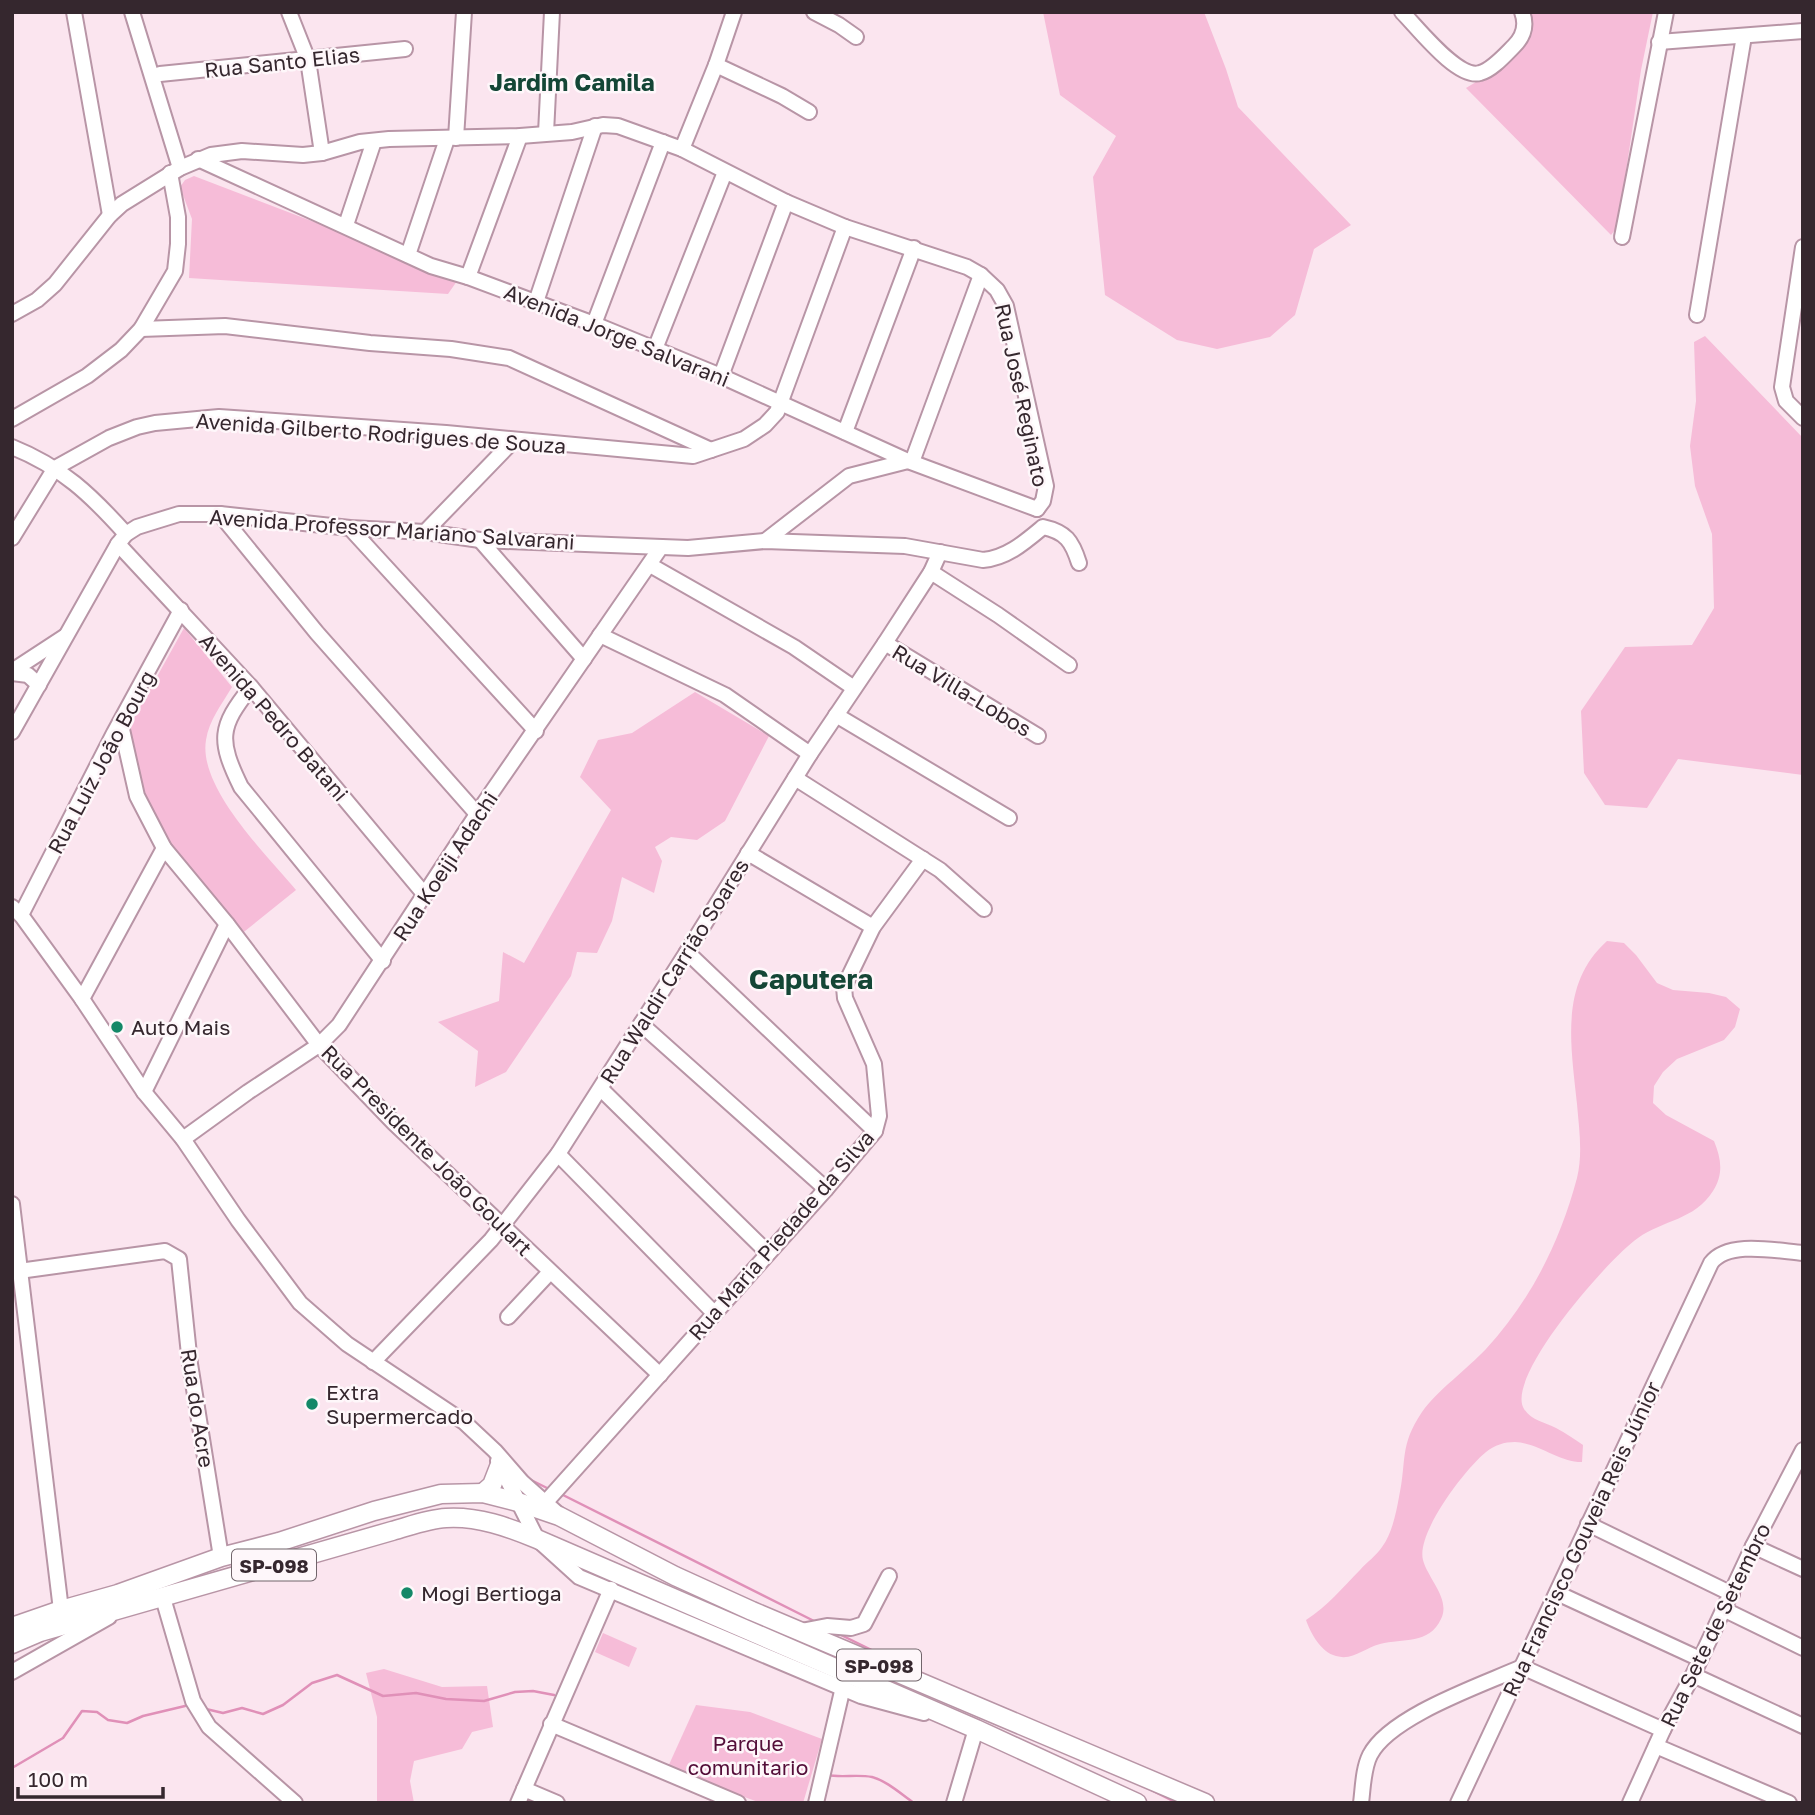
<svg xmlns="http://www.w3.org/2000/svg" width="1815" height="1815" viewBox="0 0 1815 1815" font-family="'Golos Text',sans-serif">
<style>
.green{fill:#f6bcd8}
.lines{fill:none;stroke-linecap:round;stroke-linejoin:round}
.stream{stroke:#e090b8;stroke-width:2.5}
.minor-casing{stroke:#b895a6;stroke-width:18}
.major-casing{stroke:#b895a6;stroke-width:21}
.minor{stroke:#fff;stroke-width:14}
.major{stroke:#fff;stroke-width:18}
.poi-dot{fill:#148868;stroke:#fef7fa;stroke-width:2.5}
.labels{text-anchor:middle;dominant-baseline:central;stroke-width:5;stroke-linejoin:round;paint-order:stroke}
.shield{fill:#fef7fa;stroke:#71656b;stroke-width:2}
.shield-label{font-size:19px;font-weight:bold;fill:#35272e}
.street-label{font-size:21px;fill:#35272e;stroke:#fef7fa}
.poi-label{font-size:21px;fill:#35272e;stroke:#fef7fa;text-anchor:start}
.park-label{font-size:21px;fill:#540e39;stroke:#fef7fa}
.quarter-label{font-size:24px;font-weight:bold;fill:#144636;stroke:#fef7fa}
.district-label{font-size:28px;font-weight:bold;fill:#144636;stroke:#fef7fa}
</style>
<rect width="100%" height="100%" fill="#fbe5ef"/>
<g class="green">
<polygon points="1043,12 1204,12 1226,69 1238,107 1351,225 1314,249 1295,315 1270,337 1217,349 1177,340 1105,295 1093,177 1116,136 1060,95"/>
<path d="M1529,12H1653L1641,70L1618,226L1611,235L1466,88C1483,79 1520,50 1530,34C1534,27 1531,18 1529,12Z"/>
<polygon points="194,176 343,233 457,281 448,294 189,278 192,219 180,187 185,180"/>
<polygon points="1705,336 1803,438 1803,775 1678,759 1647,808 1605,805 1584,773 1581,711 1625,647 1692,645 1714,608 1712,534 1695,486 1690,446 1696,401 1694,342"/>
<path d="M184,628L232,687C222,704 209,720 206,740C198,788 267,855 296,890L240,935L175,855L135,784L129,727Z"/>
<polygon points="695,692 769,736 725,821 697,840 671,837 655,847 662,861 654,893 622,877 612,921 597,953 577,952 571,976 506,1072 475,1087 478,1051 438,1022 499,1001 503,952 524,963 611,810 580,777 598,740 632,733"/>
<path d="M1607,941L1624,943L1636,955L1657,983L1673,990L1709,993L1726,997L1740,1009L1735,1027L1724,1040L1677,1059L1663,1072L1654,1086L1653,1103L1666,1115L1714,1141C1721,1158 1724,1174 1713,1191C1695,1220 1663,1220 1638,1238C1610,1257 1504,1377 1524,1409C1532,1421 1545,1422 1556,1428C1566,1433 1574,1439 1583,1445L1582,1462C1558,1462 1539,1443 1515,1442C1504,1442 1495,1445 1486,1452C1465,1469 1416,1533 1423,1560C1428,1579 1451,1599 1441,1619C1429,1645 1403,1638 1380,1644C1364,1648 1353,1661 1336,1656C1321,1652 1311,1634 1306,1620C1328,1606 1342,1588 1360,1570C1367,1562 1376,1556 1382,1547C1392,1534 1396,1513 1399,1497C1407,1461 1399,1446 1422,1412C1437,1391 1467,1369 1486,1349C1531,1300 1560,1242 1577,1178C1583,1153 1579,1129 1577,1104C1571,1045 1559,984 1607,941Z"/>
<polygon points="603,1633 637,1648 629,1667 595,1652"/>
<polygon points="384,1669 442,1687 487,1686 493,1727 472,1732 462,1749 414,1761 410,1781 414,1803 377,1803 377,1717 366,1673"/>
<polygon points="696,1705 750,1712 822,1739 803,1803 761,1803 667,1769"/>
</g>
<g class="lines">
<g class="stream">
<polyline points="527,1478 549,1489"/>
<polyline points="559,1493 816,1622"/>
<polyline points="837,1633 900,1664"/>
<polyline points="206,1709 223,1713 242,1708 263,1714 283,1705 312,1683 337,1675 383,1696 416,1693 446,1699 484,1701 515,1692 533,1691 554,1695"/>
<polyline points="12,1768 63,1738 82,1711 97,1712 108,1720 127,1723 143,1716 185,1706"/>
<path d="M827,1775C842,1778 857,1774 872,1777C887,1781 901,1794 914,1803"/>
<polyline points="1147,1788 1177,1803"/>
</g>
<defs>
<g id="minor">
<polyline points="74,12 110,215"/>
<polyline points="132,12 180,168"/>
<polyline points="289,12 308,60 322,153"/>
<polyline points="814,12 839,25 856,37"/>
<path d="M1402,12C1418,28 1458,80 1480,73C1492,70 1505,55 1514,46C1524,36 1527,25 1522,12"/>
<polyline points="1659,42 1803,31"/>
<polyline points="716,65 782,96 809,112"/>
<polyline points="160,74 405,49"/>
<polyline points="546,133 552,12"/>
<polyline points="456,138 464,12"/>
<polyline points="682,149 716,65 734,12"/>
<polyline points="198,159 431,266 468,277 594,324 721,376 908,461 1037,509"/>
<polyline points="346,225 374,141"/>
<polyline points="1622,237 1666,12"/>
<polyline points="1803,247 1782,387 1786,401 1803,418"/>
<polyline points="408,255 447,139"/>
<polyline points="468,277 520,136"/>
<polyline points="536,302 595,126"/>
<polyline points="12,314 37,300 55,284 110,215 122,204 180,168 211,155 242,151 303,155 322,153 360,142 389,139 520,136 572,132 603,125 618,126 682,149 786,202 845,227 967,267 981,275 997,290 1006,306 1046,486 1043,501 1037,509"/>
<polyline points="1697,315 1744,36"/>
<polyline points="594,324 663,142"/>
<polyline points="141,329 225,326 370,343 451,349 509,358 711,450"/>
<polyline points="655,349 725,172"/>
<polyline points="721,376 786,202"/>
<polyline points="12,419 87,376 121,350 141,329 175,271 178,244 178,217 170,173"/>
<polyline points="845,432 914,248"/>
<path d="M12,447C62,467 91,495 126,534"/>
<polyline points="912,462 981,275"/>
<polyline points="220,514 317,633 478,815"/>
<polyline points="350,528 536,731"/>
<polyline points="425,532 513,441"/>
<polyline points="12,538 55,468 109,438 137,427 155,423 219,417 446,433 693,456 744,439 765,425 777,412 845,227"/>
<polyline points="480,540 584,659"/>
<polyline points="765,541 849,476 908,461"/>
<polyline points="118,544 251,687 425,895"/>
<polyline points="650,565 794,647 854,688"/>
<polyline points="931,572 998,615 1069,665"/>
<polyline points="600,635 725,695 810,754"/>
<polyline points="885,643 1038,736"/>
<polyline points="12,671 64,637"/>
<polyline points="12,673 28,675 39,685"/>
<path d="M251,687C219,727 218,740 241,787L383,961"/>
<polyline points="836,715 1009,818"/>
<polyline points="121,725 137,796 164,848 227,924 319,1045 394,1123 660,1375"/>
<path d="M12,732L118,544L126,534L137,527L153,522L179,514H220L350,528L425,532L480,540L688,548L765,541L905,546L983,560C1007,558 1025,542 1043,527C1066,532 1072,541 1079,563"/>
<polyline points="795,778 940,870 984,909"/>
<polyline points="748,853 873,927"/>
<polyline points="12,907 21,915 82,999 144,1092 183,1139 238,1220 300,1303 347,1344 464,1422 495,1451 522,1482 558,1514"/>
<polyline points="21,915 114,733 181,610"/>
<polyline points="687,952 875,1131"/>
<polyline points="82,999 164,848"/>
<polyline points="641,1024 826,1189"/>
<polyline points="601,1089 768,1253"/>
<polyline points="144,1092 227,924"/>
<polyline points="183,1139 248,1092 319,1045 339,1025 485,802 661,547"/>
<polyline points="558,1154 714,1313"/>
<polyline points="12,1204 61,1610"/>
<polyline points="12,1272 165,1251 179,1259 190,1364 221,1557"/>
<polyline points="508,1317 550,1272"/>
<polyline points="373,1362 491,1240 558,1154 687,952 810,754 885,643 931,572 940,552"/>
<polyline points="498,1461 537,1539 579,1577 861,1696 924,1713"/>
<polyline points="545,1503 826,1189 875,1131 879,1116 874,1064 845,998 844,987 873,927 923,859"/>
<polyline points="1588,1524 1732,1594"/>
<polyline points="1753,1546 1803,1569"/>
<polyline points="1557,1593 1700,1659"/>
<polyline points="163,1598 193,1701 209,1727 295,1803"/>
<polyline points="1725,1610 1803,1648"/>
<polyline points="801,1631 827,1626 851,1628 864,1624 889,1576"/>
<polyline points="12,1672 109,1617"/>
<polyline points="1693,1675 1803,1726"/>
<polyline points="551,1724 738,1803"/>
<polyline points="1656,1746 1789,1803"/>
<polyline points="524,1789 557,1803"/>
<polyline points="518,1803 611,1589"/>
<polyline points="816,1803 843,1687"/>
<polyline points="954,1803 976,1729"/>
<path d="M1361,1803C1363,1788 1363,1769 1370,1755C1390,1716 1482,1685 1522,1667L1663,1730"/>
<path d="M1458,1803L1711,1263C1728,1240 1777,1251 1803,1253"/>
<polyline points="1630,1803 1663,1730 1693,1675 1753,1546 1803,1450"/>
</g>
<g id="major">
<polyline points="483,1493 492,1485 499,1467"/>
<polyline points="12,1627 61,1610 118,1594 221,1557 279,1542 374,1511 441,1494 483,1493 518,1502 559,1516 675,1576 752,1611 1205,1803"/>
<path d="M12,1644L40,1632L392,1531C410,1526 428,1519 446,1518C478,1516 508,1527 537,1539L976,1729L1137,1803"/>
</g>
</defs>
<use href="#minor" class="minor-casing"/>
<use href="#major" class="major-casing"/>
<use href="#minor" class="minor"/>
<use href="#major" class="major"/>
</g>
<g class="poi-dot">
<circle cx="117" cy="1027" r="7"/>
<circle cx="312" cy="1404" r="7"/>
<circle cx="407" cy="1593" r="7"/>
</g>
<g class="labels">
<g class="shield">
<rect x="232" y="1549.5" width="84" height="31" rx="5"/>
<rect x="837" y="1649.5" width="84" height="31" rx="5"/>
</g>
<g class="shield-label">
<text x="274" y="1565">SP-098</text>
<text x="879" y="1665">SP-098</text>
</g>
<g class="street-label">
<text transform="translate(282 62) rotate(-6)">Rua Santo Elias</text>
<text transform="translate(617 335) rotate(22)">Avenida Jorge Salvarani</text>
<text transform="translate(1022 395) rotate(78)">Rua José Reginato</text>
<text transform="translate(381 433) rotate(4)">Avenida Gilberto Rodrigues de Souza</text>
<text transform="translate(392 529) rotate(4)">Avenida Professor Mariano Salvarani</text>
<text transform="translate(962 690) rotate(31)">Rua Villa-Lobos</text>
<text transform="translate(274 717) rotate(49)">Avenida Pedro Batani</text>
<text transform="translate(101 762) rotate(-62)">Rua Luiz João Bourg</text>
<text transform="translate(445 866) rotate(-57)">Rua Koeiji Adachi</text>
<text transform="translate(674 971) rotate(-58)">Rua Waldir Carrião Soares</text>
<text transform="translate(427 1150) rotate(45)">Rua Presidente João Goulart</text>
<text transform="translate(781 1235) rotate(-49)">Rua Maria Piedade da Silva</text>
<text transform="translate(198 1408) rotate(81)">Rua do Acre</text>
<text transform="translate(1581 1539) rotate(-65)">Rua Francisco Gouveia Reis Júnior</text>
<text transform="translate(1715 1625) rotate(-64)">Rua Sete de Setembro</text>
</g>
<g class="poi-label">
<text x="131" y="1027">Auto Mais</text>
<text x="326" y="1392">Extra<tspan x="326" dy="24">Supermercado</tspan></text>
<text x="421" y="1593">Mogi Bertioga</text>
</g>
<g class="park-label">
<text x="748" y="1743">Parque<tspan x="748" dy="24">comunitario</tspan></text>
</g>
<g class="quarter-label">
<text x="572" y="81">Jardim Camila</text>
</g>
<g class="district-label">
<text x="811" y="978">Caputera</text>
</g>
</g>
<rect width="1815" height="1815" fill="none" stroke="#35272e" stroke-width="28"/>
<path d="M18 1787v10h145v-10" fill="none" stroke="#35272e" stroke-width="3.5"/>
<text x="28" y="1787" font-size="21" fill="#35272e" stroke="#fef7fa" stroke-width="5" paint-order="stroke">100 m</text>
</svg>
